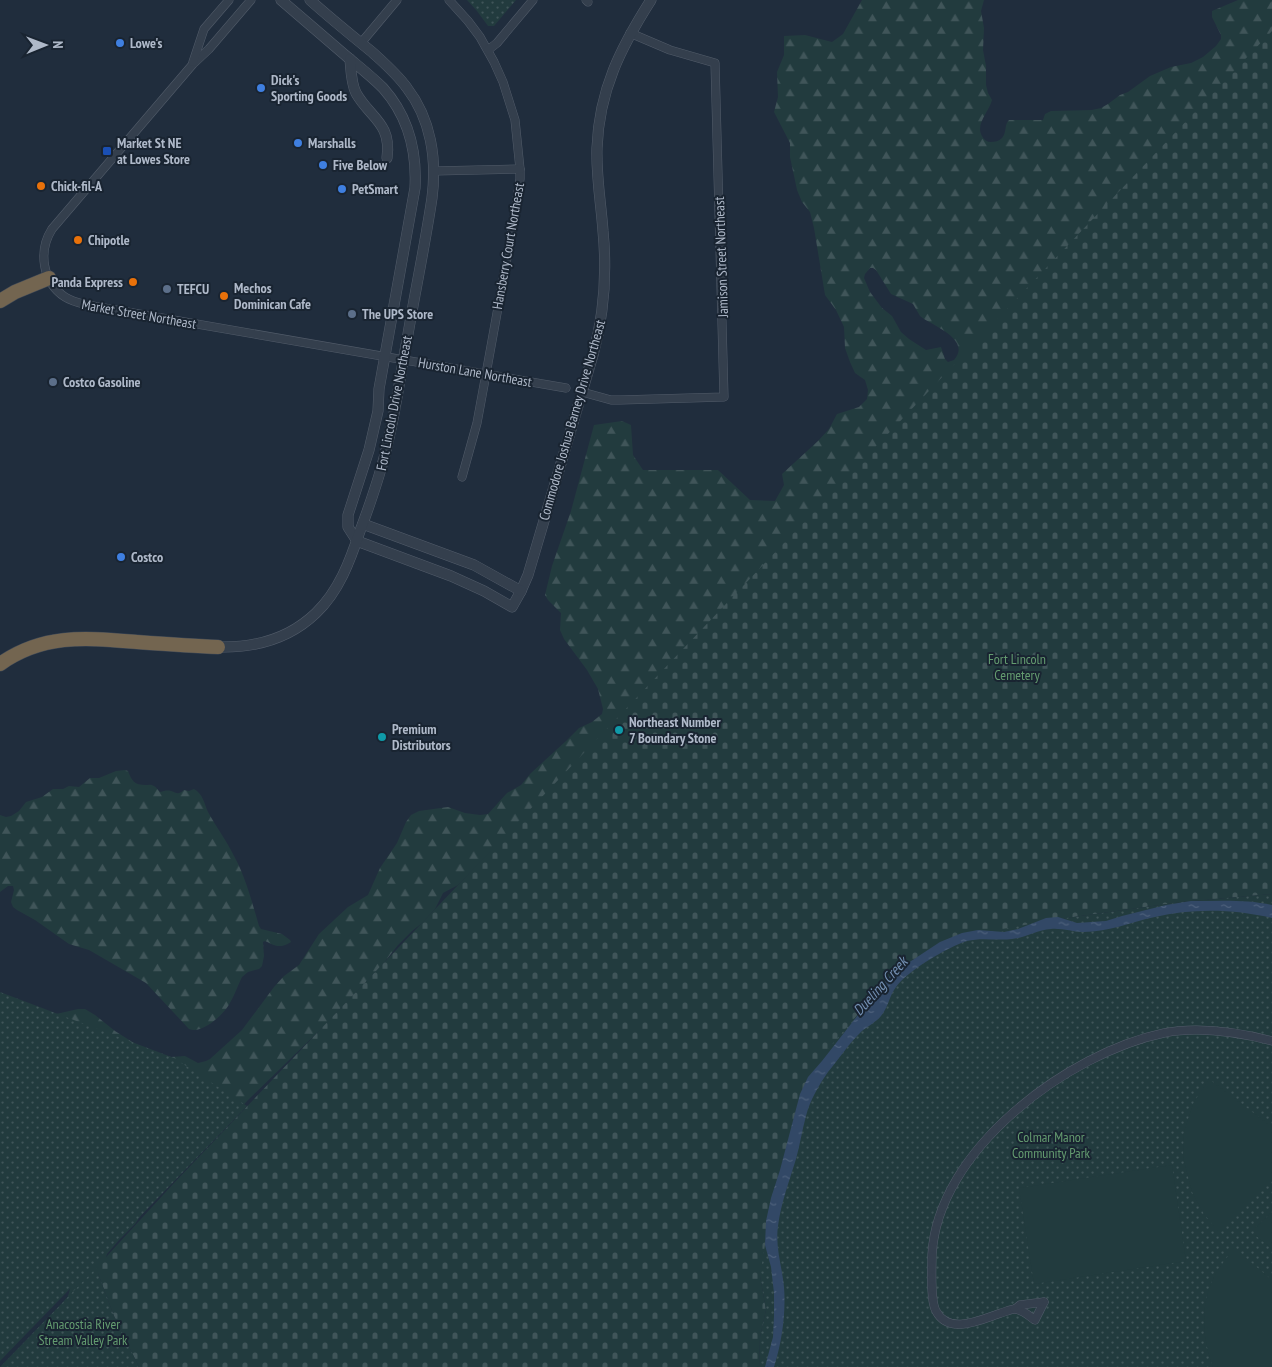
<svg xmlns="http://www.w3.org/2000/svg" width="1272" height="1367" viewBox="0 0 1272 1367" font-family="'PT Sans Narrow',sans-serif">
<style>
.forest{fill:url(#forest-firs);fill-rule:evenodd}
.cemetery{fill:url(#cemetery-stones)}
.park{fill:url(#park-dots)}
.garden{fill:#223b3e}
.water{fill:url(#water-ripples)}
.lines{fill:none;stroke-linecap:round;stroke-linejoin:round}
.minor-casing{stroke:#525c6a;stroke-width:9}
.tertiary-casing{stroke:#525c6a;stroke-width:11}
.motorway-casing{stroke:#3f4957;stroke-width:15}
.minor{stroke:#343f4d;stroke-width:8}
.tertiary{stroke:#343f4d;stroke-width:10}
.motorway{stroke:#736550;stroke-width:14}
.shop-dot{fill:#3f7fe0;stroke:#192431;stroke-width:2}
.transit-dot{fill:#1a4fb4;stroke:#192431;stroke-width:2}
.food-dot{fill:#e8710a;stroke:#192431;stroke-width:2}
.service-dot{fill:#5c6f8a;stroke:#192431;stroke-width:2}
.culture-dot{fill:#0f9aa8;stroke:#192431;stroke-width:2}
.labels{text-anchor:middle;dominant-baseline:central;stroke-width:4;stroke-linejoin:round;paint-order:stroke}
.poi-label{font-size:14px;font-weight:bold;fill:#afb9c9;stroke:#192431;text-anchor:start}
.street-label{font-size:14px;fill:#afb9c9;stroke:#192431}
.park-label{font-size:14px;fill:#649c70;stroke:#192431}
.water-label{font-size:15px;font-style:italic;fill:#7490b3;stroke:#192431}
</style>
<defs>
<pattern id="forest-firs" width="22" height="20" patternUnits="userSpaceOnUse" patternTransform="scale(1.25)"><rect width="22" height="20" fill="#223b3e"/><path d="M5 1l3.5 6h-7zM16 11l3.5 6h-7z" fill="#405559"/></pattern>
<pattern id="cemetery-stones" width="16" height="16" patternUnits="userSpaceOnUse" patternTransform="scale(1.25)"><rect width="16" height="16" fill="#223b3e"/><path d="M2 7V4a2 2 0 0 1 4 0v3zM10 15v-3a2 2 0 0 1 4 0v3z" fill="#405559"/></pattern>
<pattern id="park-dots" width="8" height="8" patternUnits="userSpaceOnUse" patternTransform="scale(1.25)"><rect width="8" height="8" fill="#223b3e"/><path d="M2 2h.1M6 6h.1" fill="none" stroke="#405559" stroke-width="1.8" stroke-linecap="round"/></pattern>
<pattern id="water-ripples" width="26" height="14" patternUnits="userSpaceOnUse" patternTransform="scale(1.25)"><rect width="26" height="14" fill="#324866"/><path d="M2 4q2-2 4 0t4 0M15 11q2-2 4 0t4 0" fill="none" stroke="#4d607b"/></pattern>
</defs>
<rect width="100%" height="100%" fill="#202d3d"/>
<g class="forest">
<path d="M862,0H984L981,11L984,28L983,50L986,66V85L988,93L992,100C989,112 975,124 982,136C984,140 987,142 991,142C995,142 999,141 1002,138C1007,132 1004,125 1009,120H1043L1045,114L1051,111L1092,110L1101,108L1108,104L1120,95L1128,92L1150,76L1171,67L1191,63L1203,57L1216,46L1221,39V35L1212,17V11L1238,0H1272V49L458,885L443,893L435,909L422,923L412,931L398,945L383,964L323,1027L248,1100L218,1133L153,1198L135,1224L119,1240L107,1254L105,1261L106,1265L43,1330L68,1296L76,1268L56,1014L78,1009H85L95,1015L115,1031L145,1050L171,1057L185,1056L198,1063L206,1061L210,1059L242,1030L274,987L284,976L299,965L319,934L348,907L368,895L380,868L397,843L406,822L411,815L419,811L448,807L465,813L480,815L488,814L507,793L521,785L531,773L566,741L579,728L592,722L602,714L603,709L598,689L587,670L564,639L560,630L561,613L548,600L545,595L552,566L571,511L594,425L622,421L631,425L633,455L643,470H718L750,500L775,501L784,485L782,474L818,441L829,429L837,414L859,407L867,399L868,390L865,380L855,373L850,362L845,348L844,327L836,310L825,295L814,228L810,212L802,202L797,190L790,157V143L774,112L778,97L777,72L784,55V36L805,35L832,42L843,34ZM870,268H873L876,270L891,294L913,304L920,316L924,319C937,327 971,341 954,360L948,362L945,359L941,347L926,350L909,339L901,332L892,316L882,308L870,292L864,278L865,274Z"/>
<path d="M125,770L128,771C132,781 134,785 146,785C148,785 151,784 154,786C156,787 158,790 160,792C164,791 167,790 171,791C177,793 178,795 184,790L189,791L194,789C203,794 204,803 208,812C216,827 227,841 234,856C246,878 252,902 259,926L261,929L282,934L290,940L291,942C279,949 276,946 265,941L263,942L264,956L262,966L259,969L248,972L242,977C237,987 233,1000 226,1009C219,1018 201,1034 189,1029L146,983L89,950L69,944L35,920L17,910L13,907L11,902L14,890L13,886H8L0,892V815L6,817L11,816L19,811L26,802L42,797L53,789H63L69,786L79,787L90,778H99L116,771Z"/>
</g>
<polygon class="cemetery" points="1272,31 1272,894 1181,902 1052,920 760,1276 766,1310 760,1337 759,1367 139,1367 114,1316 96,1268 174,1183"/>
<g class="park">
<polygon points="467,0 516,0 494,26 488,26 477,11"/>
<polygon points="1272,894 1272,1367 759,1367 760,1337 766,1310 760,1276 774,1188 807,1094 828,1049 865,1006 954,938 1052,920 1181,902"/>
<polygon points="0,992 174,1058 247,1106 0,1361"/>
<polygon points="96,1268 114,1316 139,1367 0,1367"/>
</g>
<g class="garden">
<polygon points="1209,1079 1272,1127 1272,1179 1218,1231 1204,1214 1192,1192 1183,1157 1184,1131 1194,1102"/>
<polygon points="1172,1165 1186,1261 1034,1284 1019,1188"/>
<polygon points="1272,1212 1272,1249 1255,1235 1255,1228"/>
<path d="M1234,1248L1272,1280V1367H1213C1202,1338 1200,1305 1214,1277C1219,1267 1227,1258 1234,1248Z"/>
</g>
<path class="water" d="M1191,901C1218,901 1246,899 1272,905V918C1235,909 1192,908 1155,917C1130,922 1110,932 1083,932C1073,932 1062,928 1051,929C1037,930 1025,938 1012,939C997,941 982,937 967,941C948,947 907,971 896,987C889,996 889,1006 881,1016C876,1022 868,1026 862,1031C849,1043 839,1059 828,1072C819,1085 810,1100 806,1116C802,1130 800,1145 796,1159C789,1182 781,1203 778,1226C775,1247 782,1266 784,1287C786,1313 782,1342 774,1367H765L773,1337L774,1316V1293L771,1267L765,1245L766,1221L771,1198L780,1170L800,1094L808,1077L822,1061L865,1006L889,977L902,967L940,942L962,933L978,930L1004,932L1018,929L1046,918L1058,917L1077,923L1106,921L1122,916L1166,905Z"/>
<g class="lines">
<defs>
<g id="minor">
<path d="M251,0L209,49L193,64L52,229C38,251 42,282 65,297C71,301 79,303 87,305L566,388"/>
<polyline points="449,0 468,21 480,37 494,62 503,82 515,120 520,169 520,179 514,219 486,374 477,423 462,477"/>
<polyline points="586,0 588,2"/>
<polyline points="361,43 397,0"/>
<polyline points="488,50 497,43 533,0"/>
<polyline points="193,62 204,29 229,0"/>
<polyline points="434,171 520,169"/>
<polyline points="582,392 611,400 620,400 724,397 715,63 670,50 630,33"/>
<path d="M1044,1302L1035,1320C1029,1316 1023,1310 1015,1309C1011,1309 1005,1312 1001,1313C982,1319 949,1336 936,1311C930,1301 932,1268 932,1255C937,1150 1068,1053 1164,1033C1200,1026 1237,1032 1272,1041"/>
<polyline points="1015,1309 1020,1305 1044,1302"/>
</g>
<g id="tertiary">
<path d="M281,0C302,18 324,37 345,55C358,66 371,76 383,88C408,116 417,151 415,188L379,389L378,411L369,450L348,515V527L357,541L451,576L484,591L512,607L521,591L528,575L593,355C604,315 607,273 603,231C601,203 596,176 597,148C599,90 621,47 651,0"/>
<path d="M350,59C351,70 351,83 356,93C370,118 392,123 387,158"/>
<polyline points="363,524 474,565 521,591"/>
<path d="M218,647C254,648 289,639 316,613C339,591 350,561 360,531C372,499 383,467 390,433C397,402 401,371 407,340C415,292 425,245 432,198C437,159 431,119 407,88C397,74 384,63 372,52C351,35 330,18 310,0"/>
</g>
<g id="motorway">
<polyline points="0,301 15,292 49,278"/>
<path d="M0,664C44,633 87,638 137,642C164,644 191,646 218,647"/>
</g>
</defs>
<use href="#minor" class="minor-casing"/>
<use href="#tertiary" class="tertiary-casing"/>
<use href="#motorway" class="motorway-casing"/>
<use href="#minor" class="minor"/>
<use href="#tertiary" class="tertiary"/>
<use href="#motorway" class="motorway"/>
</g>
<g class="shop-dot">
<circle cx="120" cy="43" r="5"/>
<circle cx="261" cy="88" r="5"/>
<circle cx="298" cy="143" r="5"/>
<circle cx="323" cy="165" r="5"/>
<circle cx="342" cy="189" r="5"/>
<circle cx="121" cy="557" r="5"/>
</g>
<rect class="transit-dot" x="102" y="146" width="10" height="10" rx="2.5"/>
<g class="food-dot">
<circle cx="41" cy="186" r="5"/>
<circle cx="78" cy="240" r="5"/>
<circle cx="133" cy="282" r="5"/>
<circle cx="224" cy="296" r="5"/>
</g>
<g class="service-dot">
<circle cx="167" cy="289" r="5"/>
<circle cx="352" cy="314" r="5"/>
<circle cx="53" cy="382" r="5"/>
</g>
<g class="culture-dot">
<circle cx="619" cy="730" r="5"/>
<circle cx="382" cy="737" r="5"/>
</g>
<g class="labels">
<g class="poi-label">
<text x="130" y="43">Lowe's</text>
<text x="271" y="80">Dick's<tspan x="271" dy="16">Sporting Goods</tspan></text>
<text x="117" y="143">Market St NE<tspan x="117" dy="16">at Lowes Store</tspan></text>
<text x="308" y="143">Marshalls</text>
<text x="333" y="165">Five Below</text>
<text x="51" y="186">Chick-fil-A</text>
<text x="352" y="189">PetSmart</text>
<text x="88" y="240">Chipotle</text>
<text x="123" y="282" text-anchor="end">Panda Express</text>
<text x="234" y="288">Mechos<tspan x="234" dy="16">Dominican Cafe</tspan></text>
<text x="177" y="289">TEFCU</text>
<text x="362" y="314">The UPS Store</text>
<text x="63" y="382">Costco Gasoline</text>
<text x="131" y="557">Costco</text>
<text x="629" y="722">Northeast Number<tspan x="629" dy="16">7 Boundary Stone</tspan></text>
<text x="392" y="729">Premium<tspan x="392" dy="16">Distributors</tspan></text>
</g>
<g class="street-label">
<text transform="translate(508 246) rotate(-80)">Hansberry Court Northeast</text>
<text transform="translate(721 257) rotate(-92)">Jamison Street Northeast</text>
<text transform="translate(139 314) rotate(10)">Market Street Northeast</text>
<text transform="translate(475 372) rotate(10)">Hurston Lane Northeast</text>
<text transform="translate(394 403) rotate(-79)">Fort Lincoln Drive Northeast</text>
<text transform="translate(572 420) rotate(-74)">Commodore Joshua Barney Drive Northeast</text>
</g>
<g class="park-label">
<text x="1017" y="659">Fort Lincoln<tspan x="1017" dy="16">Cemetery</tspan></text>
<text x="1051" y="1137">Colmar Manor<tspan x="1051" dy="16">Community Park</tspan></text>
<text x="83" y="1324">Anacostia River<tspan x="83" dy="16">Stream Valley Park</tspan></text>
</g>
<g class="water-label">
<text transform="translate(880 986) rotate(-48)">Dueling Creek</text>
</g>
</g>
<g transform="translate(45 45) rotate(89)" stroke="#192431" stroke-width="4" paint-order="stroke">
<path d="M0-4L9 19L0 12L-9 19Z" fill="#afb9c9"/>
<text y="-8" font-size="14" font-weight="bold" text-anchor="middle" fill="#afb9c9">N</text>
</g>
</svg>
